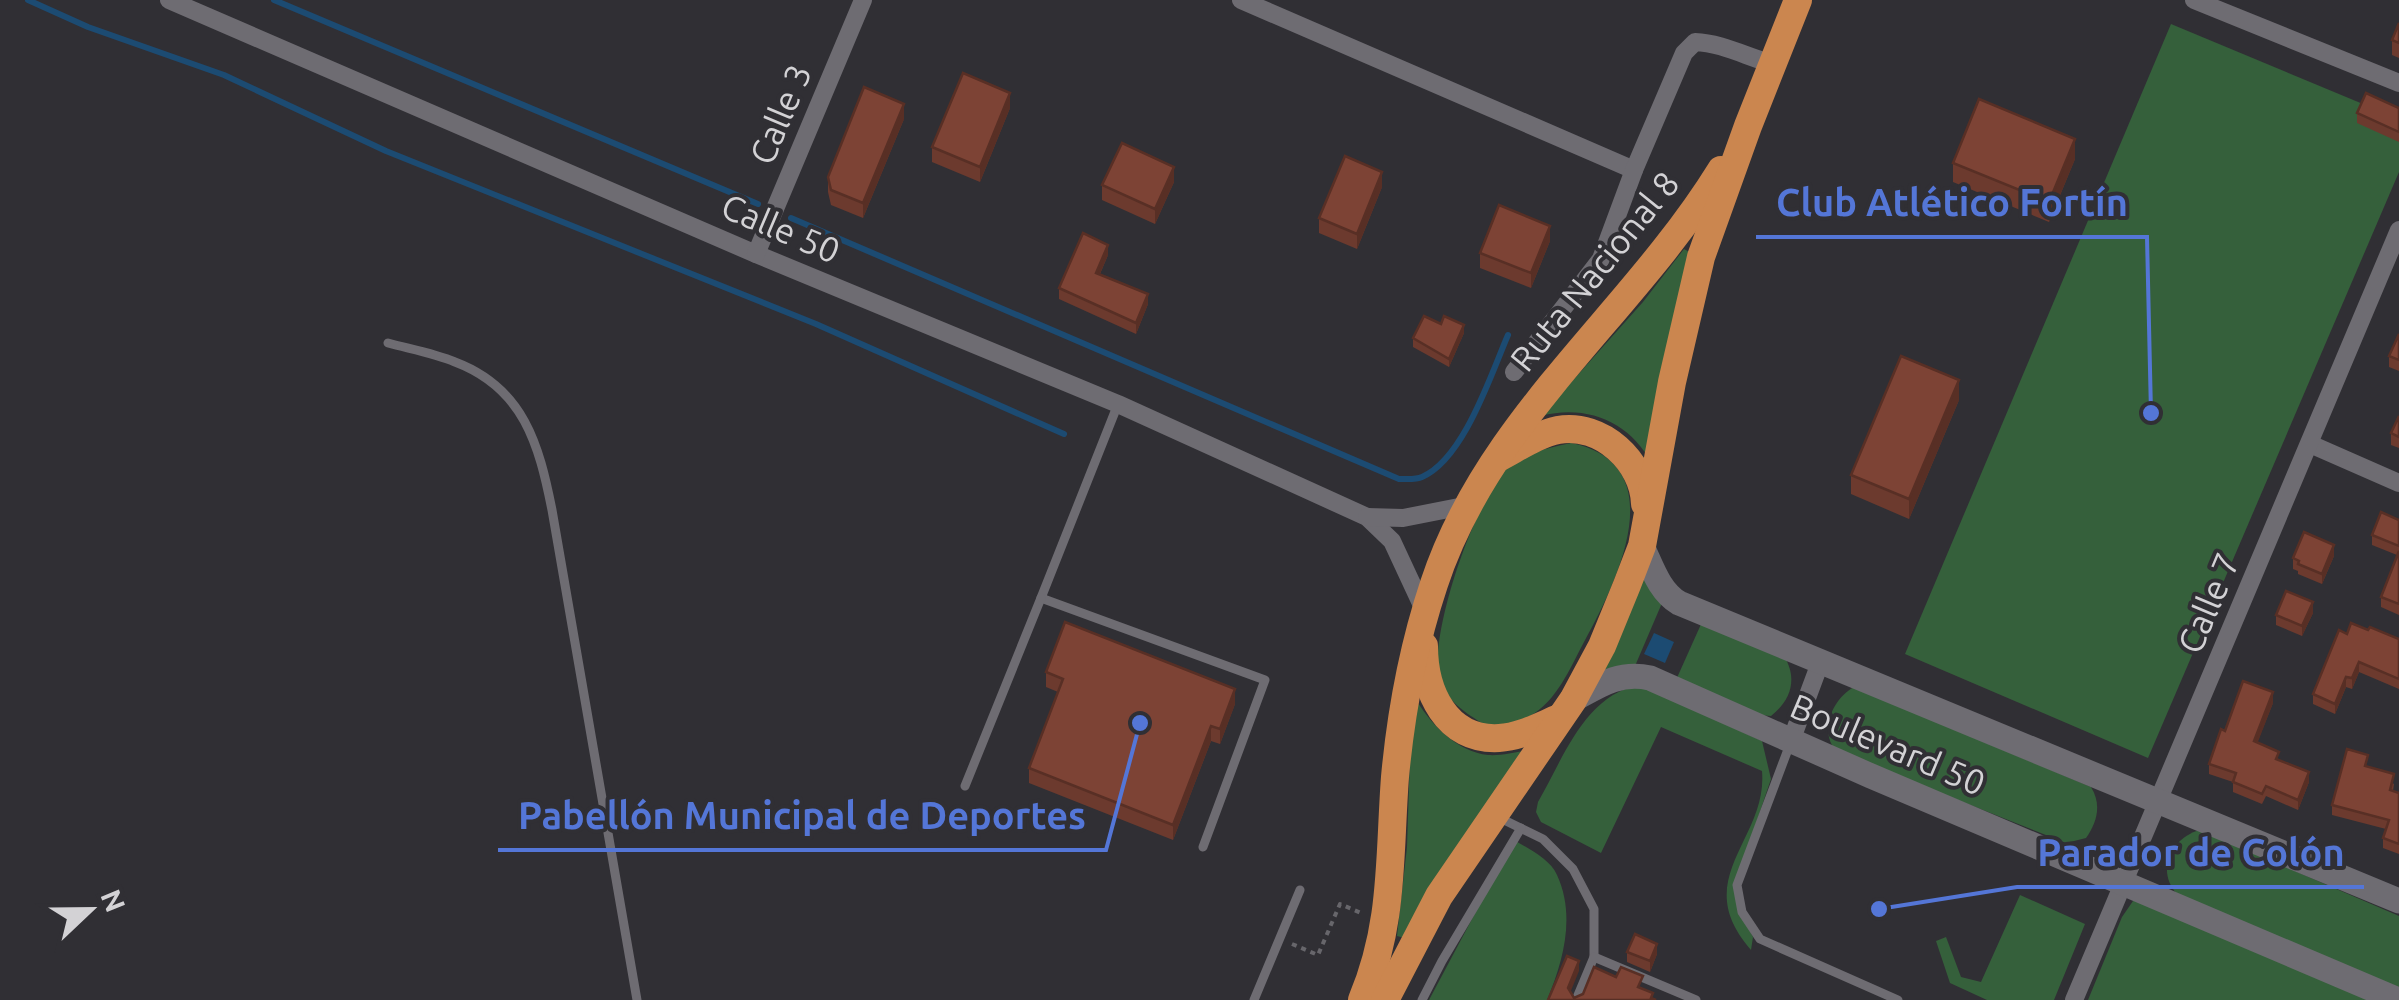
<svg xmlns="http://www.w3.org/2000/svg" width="2399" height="1000" viewBox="0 0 2399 1000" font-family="Ubuntu,sans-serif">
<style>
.green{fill:#35603b}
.water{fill:#1c4b72}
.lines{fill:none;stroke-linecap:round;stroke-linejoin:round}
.stream{stroke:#1c4b72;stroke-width:6}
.path{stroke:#67666b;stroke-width:4;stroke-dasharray:5 5;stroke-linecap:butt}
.service{stroke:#6e6c72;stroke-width:9}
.minor{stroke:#6e6c72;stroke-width:18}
.secondary{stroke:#6e6c72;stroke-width:25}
.trunk{stroke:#cb864f;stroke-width:28}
.wall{fill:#6c3a2e}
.shaded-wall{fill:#582f25}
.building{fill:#7d4335;stroke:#582f25;stroke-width:2.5}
.labels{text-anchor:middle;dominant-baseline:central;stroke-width:8;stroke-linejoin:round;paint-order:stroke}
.street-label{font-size:35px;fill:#d3d2d5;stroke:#302f34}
.leader{fill:none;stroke:#5476d7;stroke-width:4}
.callout-dot{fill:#5476d7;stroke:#302f34;stroke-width:4}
.callout-label{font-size:38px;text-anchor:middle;font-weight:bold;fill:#5476d7;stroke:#302f34;stroke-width:8;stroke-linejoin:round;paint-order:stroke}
</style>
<rect width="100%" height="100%" fill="#302f34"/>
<g class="green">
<polygon points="2171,24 2399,119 2399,172 2148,758 1905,654"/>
<path d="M1684,249L1693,254L1652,464C1630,422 1587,404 1541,416L1643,302Z"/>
<path d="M1571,443C1675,464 1617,582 1584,642C1570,668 1557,701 1530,716C1516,724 1500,725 1485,725C1466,713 1444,700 1439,676C1429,633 1476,498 1507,468C1523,452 1550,448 1571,443Z"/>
<polygon points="1645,572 1662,603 1635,666 1600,672"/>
<path d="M1702,622L1784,656C1798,679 1791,700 1771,716L1759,715L1676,680Z"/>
<path d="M1640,685L1762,741L1771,779L1734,888L1739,910L1753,937L1751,950C1688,878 1768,840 1762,771L1661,727L1601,853L1541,822L1536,812L1538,802C1563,759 1585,694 1640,685Z"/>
<path d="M1854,687L2091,787C2102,805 2097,822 2086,838L2066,843L1837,752C1818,732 1832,699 1854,687Z"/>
<path d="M1418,703C1433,726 1458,752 1488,755C1501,756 1516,752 1529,750L1405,938L1397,936L1407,847L1411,725Z"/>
<path d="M2200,830L2399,916V989L2177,894C2155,870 2172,837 2200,830Z"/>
<path d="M1514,840C1529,849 1550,859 1557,875C1576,916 1563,962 1547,1000H1429Z"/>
<polygon points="2020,895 2085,924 2054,1000 1987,1000 1950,983 1936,941 1946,937 1961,977 1981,982"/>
<polygon points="2145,900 2379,1000 2088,1000 2122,917 2133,901"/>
</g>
<polygon class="water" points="1654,633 1674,642 1665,663 1644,654"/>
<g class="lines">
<g class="stream">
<polyline points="28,0 88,27 224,75 386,151 816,324 1064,434"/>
<polyline points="274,0 758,204"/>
<path d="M791,218L1399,479C1406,479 1416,480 1422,477C1464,459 1491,374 1508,335"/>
</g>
<polyline class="path" points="1292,944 1318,955 1340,904 1361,913"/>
<g class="service">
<path d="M388,343C410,349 434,353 455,362C524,388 539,445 552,510L637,1000"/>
<polyline points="1118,404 1041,598 1265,680 1203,847"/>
<polyline points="1790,744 1737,885 1742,912 1760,939 1898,1000"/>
<polyline points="965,786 1041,598"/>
<polyline points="1498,817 1543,839 1573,869 1594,909 1594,957 1576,1000"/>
<polyline points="1594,957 1696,1000"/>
<polyline points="1254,1000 1300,890"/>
<polyline points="1422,1000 1442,961 1521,828"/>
</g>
<g class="minor">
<polyline points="169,0 756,254 1118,404 1367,517 1392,541 1425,612"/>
<polyline points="1241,0 1634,170"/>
<polyline points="2194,0 2399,83"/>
<polyline points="756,254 863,0"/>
<path d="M1514,372L1601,259L1634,170L1684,53L1695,42C1722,43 1747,57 1773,64"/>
<polyline points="2310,444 2399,483"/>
<polyline points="1367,517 1403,518 1469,505"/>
<polyline points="1791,741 1820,663"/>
<polyline points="2074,1000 2399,230"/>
</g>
<g class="secondary">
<path d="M1642,546C1652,567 1659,591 1679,603L2399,901"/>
<path d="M1573,700C1598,686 1619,671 1650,678L1871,776L2398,1000"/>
</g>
<g class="trunk">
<path d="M1500,457C1519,447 1538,434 1558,430C1601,422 1644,462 1645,504"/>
<path d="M1424,646C1424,691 1446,741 1499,738C1520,737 1540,726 1559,718"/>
<path d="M1362,1000C1394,924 1389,857 1395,777C1401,712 1413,647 1434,584C1488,419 1632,314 1721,170"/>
<polyline points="1385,1000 1439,896 1573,700 1602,646 1627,585 1642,546 1672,382 1701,257 1748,126 1798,0"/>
</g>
</g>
<g class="wall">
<polygon points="2399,23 2399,58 2392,55 2392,40"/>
<polygon points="1010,108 980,182 932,162 932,147"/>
<polygon points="2399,108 2399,142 2357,123 2357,113"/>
<polygon points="904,119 863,218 831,205 828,192 828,177"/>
<polygon points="2075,159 2049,222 1953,182 1953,163"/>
<polygon points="1174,182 1155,224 1102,200 1102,185"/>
<polygon points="1382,187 1357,249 1319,233 1319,218"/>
<polygon points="1550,241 1531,288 1480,268 1480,253"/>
<polygon points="1108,255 1100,274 1148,304 1136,334 1059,299 1059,288"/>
<polygon points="1441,324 1464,333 1449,367 1413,347 1413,338"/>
<polygon points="2399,334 2399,371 2389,367 2389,356"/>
<polygon points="1959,400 1909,519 1851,494 1851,475"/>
<polygon points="2399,416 2399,448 2391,445 2391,433"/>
<polygon points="2399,520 2399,615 2381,607 2381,597 2397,555 2372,545 2372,535"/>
<polygon points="2334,556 2322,584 2298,574 2298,571 2293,569 2293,558"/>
<polygon points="2313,613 2302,636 2276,625 2276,615"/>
<polygon points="2347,634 2399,639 2399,689 2359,672 2352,689 2346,687 2335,714 2313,704 2313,694"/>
<polygon points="1046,672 1235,704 1220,744 1211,741 1173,840 1029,783 1029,768 1058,692 1046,687"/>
<polygon points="2273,703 2257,743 2309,782 2298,810 2266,796 2262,804 2233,792 2233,782 2209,774 2209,764 2225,731"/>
<polygon points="2367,767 2394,784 2393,791 2399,793 2399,854 2383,848 2383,838 2386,829 2332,815 2332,805"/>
<polygon points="1627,952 1657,954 1650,972 1627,962"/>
</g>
<g class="shaded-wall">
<polygon points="1010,93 1010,108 980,182 980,167"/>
<polygon points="904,104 904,119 863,218 863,203"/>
<polygon points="2075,139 2075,159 2049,222 2049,202"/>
<polygon points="1174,167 1174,182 1155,224 1155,209"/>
<polygon points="1382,172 1382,187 1357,249 1357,234"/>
<polygon points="1550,226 1550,241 1531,288 1531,273"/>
<polygon points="1108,245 1108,255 1096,283 1096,273"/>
<polygon points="1148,294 1148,304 1136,334 1136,323"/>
<polygon points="1464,325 1464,333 1449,367 1449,359"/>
<polygon points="1959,380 1959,400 1909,519 1909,499"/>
<polygon points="2334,545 2334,556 2322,584 2322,574"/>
<polygon points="2313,602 2313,613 2302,636 2302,626"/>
<polygon points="2359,662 2359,672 2352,689 2352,678"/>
<polygon points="2346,677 2346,687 2335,714 2335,704"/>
<polygon points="1235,689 1235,704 1220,744 1220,729"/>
<polygon points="2273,692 2273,703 2254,752 2254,741"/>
<polygon points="1211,726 1211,741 1173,840 1173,825"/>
<polygon points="2309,772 2309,782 2298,810 2298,800"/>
<polygon points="1657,944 1657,954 1650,972 1650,961"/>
<polygon points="1579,961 1579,971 1568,998 1568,988"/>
</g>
<g class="building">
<polygon points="2399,23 2399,43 2392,40"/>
<polygon points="963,73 1010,93 980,167 932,147"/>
<polygon points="864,87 904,104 863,203 831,190 828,177"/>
<polygon points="2366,93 2399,108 2399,132 2357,113"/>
<polygon points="1979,99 2075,139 2049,202 1953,163"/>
<polygon points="1122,143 1174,167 1155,209 1102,185"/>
<polygon points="1345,156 1382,172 1357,234 1319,218"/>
<polygon points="1499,205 1550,226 1531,273 1480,253"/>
<polygon points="1083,233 1108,245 1096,273 1148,294 1136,323 1059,288"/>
<polygon points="1424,316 1441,324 1444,316 1464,325 1449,359 1413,338"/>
<polygon points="2399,334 2399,360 2389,356"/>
<polygon points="1901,356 1959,380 1909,499 1851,475"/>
<polygon points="2399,416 2399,437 2391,433"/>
<polygon points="2381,512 2399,520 2399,546 2372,535"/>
<polygon points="2304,532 2334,545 2322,574 2298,564 2299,561 2293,558"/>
<polygon points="2399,551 2399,604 2381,597"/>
<polygon points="2286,591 2313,602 2302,626 2276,615"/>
<polygon points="1065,622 1235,689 1220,729 1211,726 1173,825 1029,768 1063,679 1046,672"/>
<polygon points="2351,623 2368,630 2370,627 2399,639 2399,679 2359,662 2352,678 2346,677 2335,704 2313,694 2339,630 2347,634"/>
<polygon points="2243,681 2273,692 2254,741 2279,752 2276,759 2309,772 2298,800 2266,786 2262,794 2233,782 2236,773 2209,764 2221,729 2225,731"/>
<polygon points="2347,749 2368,755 2365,766 2394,774 2390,790 2399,793 2399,844 2383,838 2389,820 2332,805"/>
<polygon points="1635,934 1657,944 1650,961 1627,952"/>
<polygon points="1567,956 1579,961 1568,988 1574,998 1583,994 1594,967 1616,977 1621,967 1643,976 1638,987 1653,993 1651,998 1656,1000 1548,1000"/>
</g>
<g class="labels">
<g class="street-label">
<text transform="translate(780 114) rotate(-67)">Calle 3</text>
<text transform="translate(781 228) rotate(23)">Calle 50</text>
<text transform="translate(1594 271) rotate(-51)">Ruta Nacional 8</text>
<text transform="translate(2208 603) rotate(-67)">Calle 7</text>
<text transform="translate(1888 744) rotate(23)">Boulevard 50</text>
</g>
</g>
<path class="leader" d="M2151 413L2147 237H1756M1140 723L1106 850H498M1879 909L2017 887H2364"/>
<g class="callout-dot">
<circle cx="2151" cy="413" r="10"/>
<circle cx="1140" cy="723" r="10"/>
<circle cx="1879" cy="909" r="10"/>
</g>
<g class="callout-label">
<text x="1952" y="216">Club Atlético Fortín</text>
<text x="802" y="829">Pabellón Municipal de Deportes</text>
<text x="2191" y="866">Parador de Colón</text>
</g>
<g transform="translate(90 910) rotate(68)" stroke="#302f34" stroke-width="8" paint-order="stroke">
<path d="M0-8L18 38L0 25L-18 38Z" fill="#d3d2d5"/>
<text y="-15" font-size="28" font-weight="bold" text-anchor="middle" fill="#d3d2d5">N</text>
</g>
</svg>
